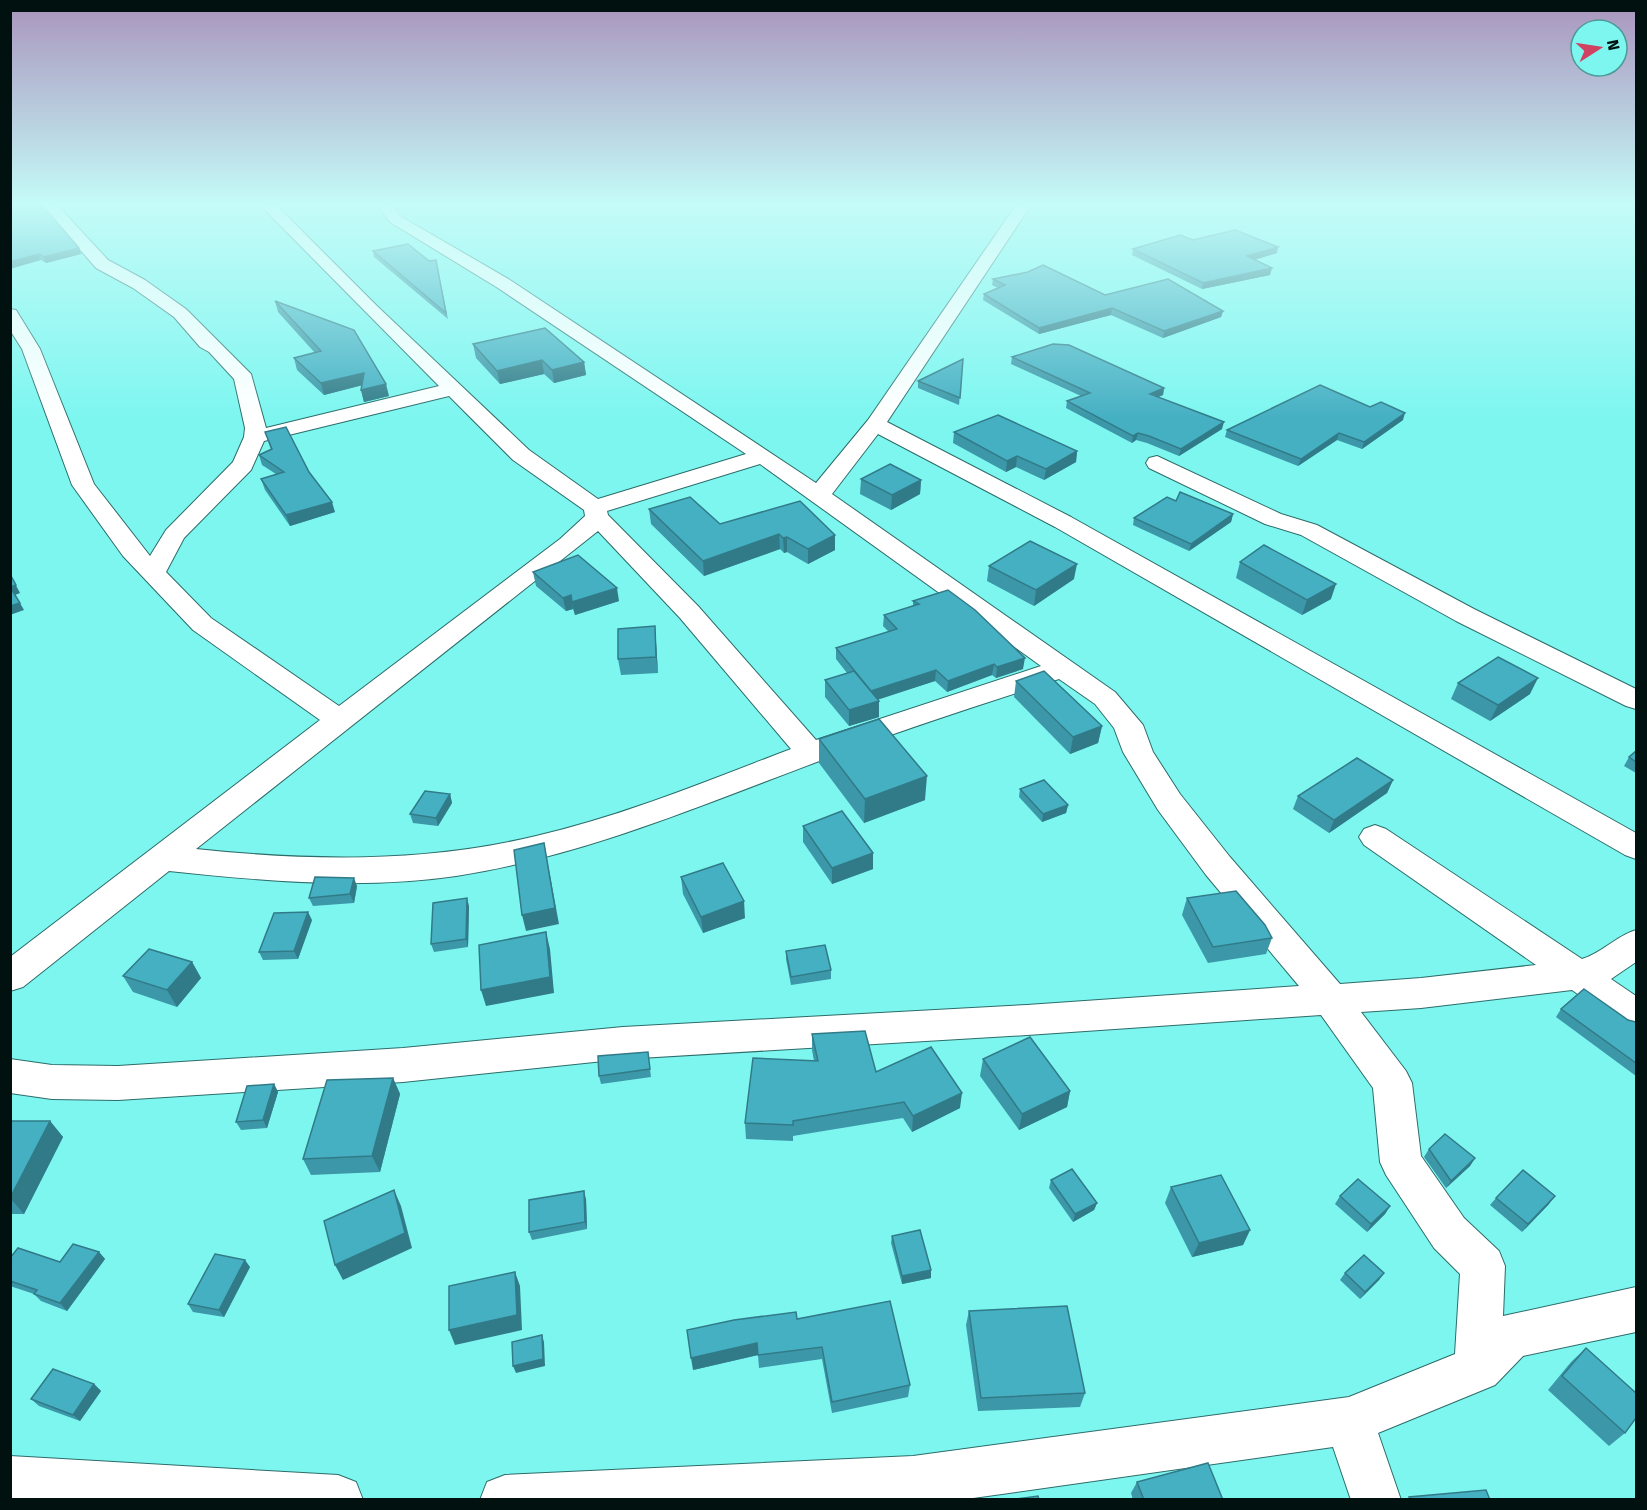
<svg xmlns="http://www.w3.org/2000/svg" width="1647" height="1510" viewBox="0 0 1647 1510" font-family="'Fira Sans',sans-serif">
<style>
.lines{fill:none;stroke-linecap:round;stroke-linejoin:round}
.minor-casing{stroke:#2c6c69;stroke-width:2}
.minor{fill:#fff;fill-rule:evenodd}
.wall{fill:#3c97a8}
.shaded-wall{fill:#317b88}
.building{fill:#46b0c3;stroke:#317b88;stroke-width:1.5}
</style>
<rect width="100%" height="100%" fill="#7ef6f0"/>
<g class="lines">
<defs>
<g id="minor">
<path d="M41,205H57L108,260L145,280L186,309L251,374L266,428L439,386L260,205H276L377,306L529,450L598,499L746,454L498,288L390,222L377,205H392L400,216L510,280L816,483L868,420L1016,205H1031L887,422L1071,517L1636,833V859L1625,855L1055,527L878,434L832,494L1115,692L1143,725L1153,752L1180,794L1230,857L1340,984L1421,978L1536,965L1364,845L1359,837L1364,829L1375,825L1386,829L1582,959C1602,953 1616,936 1636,930V962L1611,979L1636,996V1030L1623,1026L1572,990L1421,1008L1361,1012L1406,1071L1412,1083L1421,1156L1464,1218L1499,1251L1505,1266L1503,1316L1636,1287V1332L1523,1356L1495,1385L1378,1433L1401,1500H1351L1333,1447L959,1500H480L487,1482L505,1475L913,1456L1349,1397L1455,1354L1460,1274L1434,1248L1386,1175L1380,1162L1373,1088L1321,1015L1027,1035L623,1059L403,1082L118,1100L52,1099L10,1093V1059L52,1065L118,1066L403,1048L623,1027L1027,1005L1299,986L1206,875L1158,810L1123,752L1114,728L1095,704L1059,679C980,705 900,730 822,760C702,805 584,856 456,876C361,890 264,881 169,871L23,987L10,991V957L320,720L193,630L123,556L72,485L22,349L10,330V309L16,310L40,349L94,484L150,556L166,530L233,462L244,437L245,428L234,379L209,352L200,347L174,317L133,288L96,268ZM449,396L513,460L584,510L585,516L560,539L339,706L211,618L166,572L184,538L251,470L264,441ZM760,464L1041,666L816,740L698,606L608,515L607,511ZM598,531L680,618L791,749C707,781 623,816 536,836C424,863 310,861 196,849Z"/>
<polygon points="1157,456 1281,514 1317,525 1474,609 1636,689 1636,709 1626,706 1456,621 1301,535 1265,524 1149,468 1146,463 1149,458"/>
<polygon points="10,1456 338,1475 356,1482 363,1500 10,1500"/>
</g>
</defs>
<use href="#minor" class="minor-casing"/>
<use href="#minor" class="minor"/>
</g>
<g class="wall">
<polygon points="10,205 79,248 81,254 46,263 41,260"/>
<polygon points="1193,240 1277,253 1255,260 1270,275 1202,289 1132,255 1133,249"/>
<polygon points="373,251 429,261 436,260 448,319 374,257"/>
<polygon points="993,279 1105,295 1223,311 1221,317 1163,338 1111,315 1039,334 983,300 984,294 998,288 992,285"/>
<polygon points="275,301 389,396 364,402 361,390 362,385 324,395 297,370 294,358 315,353 278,312"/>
<polygon points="473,344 584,362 586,375 554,383 544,374 500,384 476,358"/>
<polygon points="1012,357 1164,388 1163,395 1158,397 1222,429 1179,456 1147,443 1136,440 1132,443 1066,408 1067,401 1081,396 1011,364"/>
<polygon points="963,359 959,405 918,388 918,381"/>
<polygon points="1370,407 1403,420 1362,449 1337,440 1298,466 1225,437 1227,430"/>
<polygon points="265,432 309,472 335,512 290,526 265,490 261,479 276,474 262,465 259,455 271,450"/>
<polygon points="954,432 1077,451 1076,462 1044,480 1016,467 1006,472 953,443"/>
<polygon points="861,479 921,480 920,494 891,510 860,494"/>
<polygon points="800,501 835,550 808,564 787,552 784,553 780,549 704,576 651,524 649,509 720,524"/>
<polygon points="1176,501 1233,514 1231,522 1189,551 1133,525 1134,518"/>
<polygon points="1240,562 1331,599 1302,615 1236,578"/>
<polygon points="989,566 1074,579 1034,606 987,581"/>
<polygon points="533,572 619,601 575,615 573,609 566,611 536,586"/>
<polygon points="913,601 1023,669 996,678 992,675 947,692 935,681 878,699 879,717 849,726 825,697 825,680 847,673 836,659 836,648 889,632 883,626 884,615 913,606"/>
<polygon points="656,642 658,673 621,675 618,659"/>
<polygon points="1016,681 1102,726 1098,743 1070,754 1014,697"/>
<polygon points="1458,683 1530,694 1490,721 1451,699"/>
<polygon points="819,739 925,800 864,823 819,763"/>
<polygon points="1636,751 1636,773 1624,766 1629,757"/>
<polygon points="1393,780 1387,793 1329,833 1293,809 1298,796"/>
<polygon points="1020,789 1068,805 1066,813 1042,822 1019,797"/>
<polygon points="450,794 452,803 438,826 413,823 410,814"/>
<polygon points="803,826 873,853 873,869 832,884 803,842"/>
<polygon points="681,877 745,918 703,933 683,894"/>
<polygon points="357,886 354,903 313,906 309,898"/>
<polygon points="1187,898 1272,938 1266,954 1208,963 1182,915"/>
<polygon points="469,906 468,947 434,952 431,944"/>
<polygon points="312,920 298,959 263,960 259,952"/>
<polygon points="786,951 831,970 831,979 791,985 786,959"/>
<polygon points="192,962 201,978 177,1007 133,992 123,976"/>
<polygon points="1561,1009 1628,1020 1636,1022 1636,1076 1556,1017"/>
<polygon points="812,1034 876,1072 960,1108 912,1132 903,1118 793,1136 793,1141 746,1139 745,1123 814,1061 812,1050"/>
<polygon points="648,1052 651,1077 601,1084 599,1076"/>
<polygon points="983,1059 1070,1091 1067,1107 1019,1130 980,1076"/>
<polygon points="393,1078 400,1094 380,1172 311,1175 303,1159"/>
<polygon points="274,1084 278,1092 267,1128 241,1130 236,1122"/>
<polygon points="10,1121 50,1121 63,1137 24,1214 10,1214"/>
<polygon points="1429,1149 1475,1158 1470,1166 1446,1188 1424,1157"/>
<polygon points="1051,1180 1097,1203 1094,1210 1073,1222 1049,1188"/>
<polygon points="1171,1187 1250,1230 1243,1245 1192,1257 1165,1203"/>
<polygon points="1340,1196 1390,1206 1385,1214 1367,1232 1335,1204"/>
<polygon points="1496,1198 1549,1204 1522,1232 1490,1205"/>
<polygon points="586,1199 587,1229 532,1240 529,1232"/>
<polygon points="892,1236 931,1278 902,1284 891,1243"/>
<polygon points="99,1252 105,1259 67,1311 41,1301 34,1294 10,1286 10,1258 60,1262"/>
<polygon points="250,1267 224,1317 193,1312 188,1304"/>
<polygon points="1345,1273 1384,1273 1379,1280 1360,1299 1340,1280"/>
<polygon points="969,1311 1085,1393 1080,1407 978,1411 966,1325"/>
<polygon points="797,1319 910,1385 908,1397 832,1413 822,1359 759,1368 758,1355 693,1370"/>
<polygon points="1586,1348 1625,1433 1609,1446 1548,1390 1571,1362"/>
<polygon points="94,1384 101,1391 80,1421 39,1406 31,1399"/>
<polygon points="1137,1482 1223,1500 1133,1500 1131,1493"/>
</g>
<g class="shaded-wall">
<polygon points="1278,247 1277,253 1246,262 1247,256"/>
<polygon points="79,248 81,254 46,263 44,257"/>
<polygon points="39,254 41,260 10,269 10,262"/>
<polygon points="1272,268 1270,275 1202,289 1203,283"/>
<polygon points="1112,308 1111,315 1039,334 1039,328"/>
<polygon points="1223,311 1221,317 1163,338 1164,331"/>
<polygon points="542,360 544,374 500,384 497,371"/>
<polygon points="584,362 586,375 554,383 552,370"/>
<polygon points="364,373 367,384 324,395 321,383"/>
<polygon points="386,384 389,396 364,402 361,390"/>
<polygon points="1164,388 1163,395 1149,401 1150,394"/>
<polygon points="1405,413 1403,420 1362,449 1364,442"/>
<polygon points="1224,422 1222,429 1179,456 1181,449"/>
<polygon points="1138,433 1136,440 1132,443 1133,436"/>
<polygon points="1339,433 1337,440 1298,466 1301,459"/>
<polygon points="1077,451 1076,462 1044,480 1046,469"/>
<polygon points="1017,456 1016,467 1006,472 1007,461"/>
<polygon points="921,480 920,494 891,510 892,495"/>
<polygon points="332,502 335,512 290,526 286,515"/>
<polygon points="1233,514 1231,522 1189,551 1191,544"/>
<polygon points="779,534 780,549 704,576 703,561"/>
<polygon points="835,535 835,550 808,564 808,549"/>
<polygon points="787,537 787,552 784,553 783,538"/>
<polygon points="1077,564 1074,579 1034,606 1036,590"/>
<polygon points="10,574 20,593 15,595 10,587"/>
<polygon points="1336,584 1331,599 1302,615 1307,600"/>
<polygon points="617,588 619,601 575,615 572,602"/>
<polygon points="571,595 573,609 566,611 563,598"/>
<polygon points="20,603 24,610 10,615 10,606"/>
<polygon points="655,626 656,642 658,673 656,657"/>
<polygon points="1025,658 1023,669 996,678 997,667"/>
<polygon points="994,664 992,675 947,692 948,681"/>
<polygon points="936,670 935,681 871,702 871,691"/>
<polygon points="1538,678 1530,694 1490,721 1498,705"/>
<polygon points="879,701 879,717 849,726 849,710"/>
<polygon points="1102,726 1098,743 1070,754 1073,737"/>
<polygon points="927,776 925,800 864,823 865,799"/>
<polygon points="1393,780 1387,793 1329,833 1334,820"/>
<polygon points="450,794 452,803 438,826 436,818"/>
<polygon points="1068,805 1066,813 1042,822 1043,814"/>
<polygon points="544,843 559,924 526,931 522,915"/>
<polygon points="873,853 873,869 832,884 832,868"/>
<polygon points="354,878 357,886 354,903 350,894"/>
<polygon points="467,898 469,906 468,947 466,939"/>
<polygon points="744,901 745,918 703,933 701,917"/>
<polygon points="308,912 312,920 298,959 294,951"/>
<polygon points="546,932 550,949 554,993 486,1006 481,990"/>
<polygon points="192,962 201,978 177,1007 167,990"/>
<polygon points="393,1078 400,1094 380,1172 372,1156"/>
<polygon points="274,1084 278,1092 267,1128 263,1120"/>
<polygon points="1070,1091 1067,1107 1019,1130 1022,1114"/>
<polygon points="962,1093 960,1108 912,1132 913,1116"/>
<polygon points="50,1121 63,1137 24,1214 10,1198"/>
<polygon points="1475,1158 1470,1166 1446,1188 1451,1181"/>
<polygon points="394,1190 401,1206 412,1248 343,1280 335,1265"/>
<polygon points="584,1191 586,1199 587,1229 585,1222"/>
<polygon points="1555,1196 1549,1204 1522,1232 1528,1224"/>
<polygon points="1097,1203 1094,1210 1073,1222 1075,1214"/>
<polygon points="1390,1206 1385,1214 1367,1232 1371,1224"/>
<polygon points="1250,1230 1243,1245 1192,1257 1199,1243"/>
<polygon points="99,1252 105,1259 67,1311 60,1303"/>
<polygon points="245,1260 250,1267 224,1317 219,1310"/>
<polygon points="931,1270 931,1278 902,1284 902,1276"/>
<polygon points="515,1272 520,1286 522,1330 455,1345 449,1330"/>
<polygon points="1384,1273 1379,1280 1360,1299 1365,1292"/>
<polygon points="542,1335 544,1342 545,1366 516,1373 513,1366"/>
<polygon points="757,1343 758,1355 693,1370 691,1358"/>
<polygon points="94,1384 101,1391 80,1421 73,1415"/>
</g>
<g class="building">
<polygon points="10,205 42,205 79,248 44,257 39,254 10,262"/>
<polygon points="1235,230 1278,247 1247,256 1272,268 1203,283 1133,249 1180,235 1193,240"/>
<polygon points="408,244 429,261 436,260 446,313 373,251"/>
<polygon points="1043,265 1105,295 1168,279 1223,311 1164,331 1112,308 1039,328 984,294 1005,285 993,279 1028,272"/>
<polygon points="275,301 354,330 386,384 361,390 364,373 321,383 294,358 321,351"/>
<polygon points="545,328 584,362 552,370 542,360 497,371 473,344"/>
<polygon points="1053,344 1069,345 1164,388 1150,394 1224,422 1181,449 1149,436 1138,433 1133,436 1067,401 1090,393 1012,357"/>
<polygon points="963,359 960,398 918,381"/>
<polygon points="1320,385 1370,407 1381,402 1405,413 1364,442 1339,433 1301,459 1227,430"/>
<polygon points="998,415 1077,451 1046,469 1017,456 1007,461 954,432"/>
<polygon points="286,427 309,472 332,502 286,515 261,479 284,472 259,455 272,449 265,432"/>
<polygon points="890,464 921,480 892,495 861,479"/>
<polygon points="1180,492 1233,514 1191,544 1134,518 1167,497 1176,501"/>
<polygon points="690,497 720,524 800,501 835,535 808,549 787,537 783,538 779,534 703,561 649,509"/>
<polygon points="1030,541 1077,564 1036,590 989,566"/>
<polygon points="1264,545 1336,584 1307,600 1240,562"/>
<polygon points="578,555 617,588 572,602 571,595 563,598 533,572"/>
<polygon points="10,574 16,585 10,587"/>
<polygon points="10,587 20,603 10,606"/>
<polygon points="948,590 975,610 1025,658 997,667 994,664 948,681 936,670 871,691 836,648 897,629 884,615 919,604 913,601"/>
<polygon points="655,626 656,657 618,659 618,629"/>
<polygon points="1498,657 1538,678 1498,705 1458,683"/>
<polygon points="854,671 879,701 849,710 825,680"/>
<polygon points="1044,671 1102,726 1073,737 1016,681"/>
<polygon points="879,719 927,776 865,799 819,739"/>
<polygon points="1636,751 1636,762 1629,757"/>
<polygon points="1357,758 1393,780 1334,820 1298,796"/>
<polygon points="1044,780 1068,805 1043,814 1020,789"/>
<polygon points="425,791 450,794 436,818 410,814"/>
<polygon points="842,811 873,853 832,868 803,826"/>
<polygon points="544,843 555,908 522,915 514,850"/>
<polygon points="723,863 744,901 701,917 681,877"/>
<polygon points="315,877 354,878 350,894 309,898"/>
<polygon points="1236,891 1265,925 1272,938 1213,947 1187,898"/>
<polygon points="467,898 466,939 431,944 433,903"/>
<polygon points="308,912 294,951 259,952 274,913"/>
<polygon points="546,932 550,977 481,990 479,945"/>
<polygon points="825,945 831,970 791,977 786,951"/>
<polygon points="149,949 192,962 167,990 123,976"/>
<polygon points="1584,989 1628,1020 1636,1022 1636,1063 1561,1009"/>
<polygon points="865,1031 876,1072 931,1047 962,1093 913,1116 904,1102 793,1121 793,1125 745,1123 753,1058 818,1061 812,1034"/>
<polygon points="1030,1037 1070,1091 1022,1114 983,1059"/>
<polygon points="648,1052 650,1069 599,1076 598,1056"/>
<polygon points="393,1078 372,1156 303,1159 327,1080"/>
<polygon points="274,1084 263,1120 236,1122 247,1086"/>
<polygon points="10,1121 50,1121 10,1198"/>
<polygon points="1445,1134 1475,1158 1451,1181 1429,1149"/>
<polygon points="1072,1169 1097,1203 1075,1214 1051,1180"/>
<polygon points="1523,1170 1555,1196 1528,1224 1496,1198"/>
<polygon points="1221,1175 1250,1230 1199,1243 1171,1187"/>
<polygon points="1358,1179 1390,1206 1371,1224 1340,1196"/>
<polygon points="394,1190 405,1233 335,1265 324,1221"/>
<polygon points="584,1191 585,1222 529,1232 529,1200"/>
<polygon points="920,1230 931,1270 902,1276 892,1236"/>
<polygon points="73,1244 99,1252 60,1303 34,1294 37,1290 10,1281 10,1258 18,1248 60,1262"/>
<polygon points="215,1254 245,1260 219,1310 188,1304"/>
<polygon points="1364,1255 1384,1273 1365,1292 1345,1273"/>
<polygon points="515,1272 517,1315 449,1330 449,1286"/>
<polygon points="890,1301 910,1385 832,1402 822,1347 758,1355 757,1343 691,1358 687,1330 734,1320 796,1312 797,1319"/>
<polygon points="1067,1306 1085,1393 981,1398 969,1311"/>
<polygon points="542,1335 543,1359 513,1366 512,1342"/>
<polygon points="1586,1348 1636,1393 1636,1418 1625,1433 1562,1376"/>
<polygon points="53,1369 94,1384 73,1415 31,1399"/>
<polygon points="1208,1463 1223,1500 1144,1500 1137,1482"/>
<polygon points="1486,1490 1490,1500 1410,1500 1409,1497"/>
<polygon points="1038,1496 1039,1500 1008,1500"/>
</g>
<linearGradient id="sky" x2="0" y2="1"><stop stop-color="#a994bd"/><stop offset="0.49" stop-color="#c5fbf8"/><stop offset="1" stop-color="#c5fbf8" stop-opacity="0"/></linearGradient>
<rect width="1647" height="417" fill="url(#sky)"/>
<rect width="1647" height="1510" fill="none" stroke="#001110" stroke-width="24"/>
<g transform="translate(1599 48) rotate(78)"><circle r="28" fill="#7ef6f0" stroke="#4c9a96" stroke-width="1.5"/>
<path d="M0-4.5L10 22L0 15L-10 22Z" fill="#d14161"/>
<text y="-9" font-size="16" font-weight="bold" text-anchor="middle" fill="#001110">N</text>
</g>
</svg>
